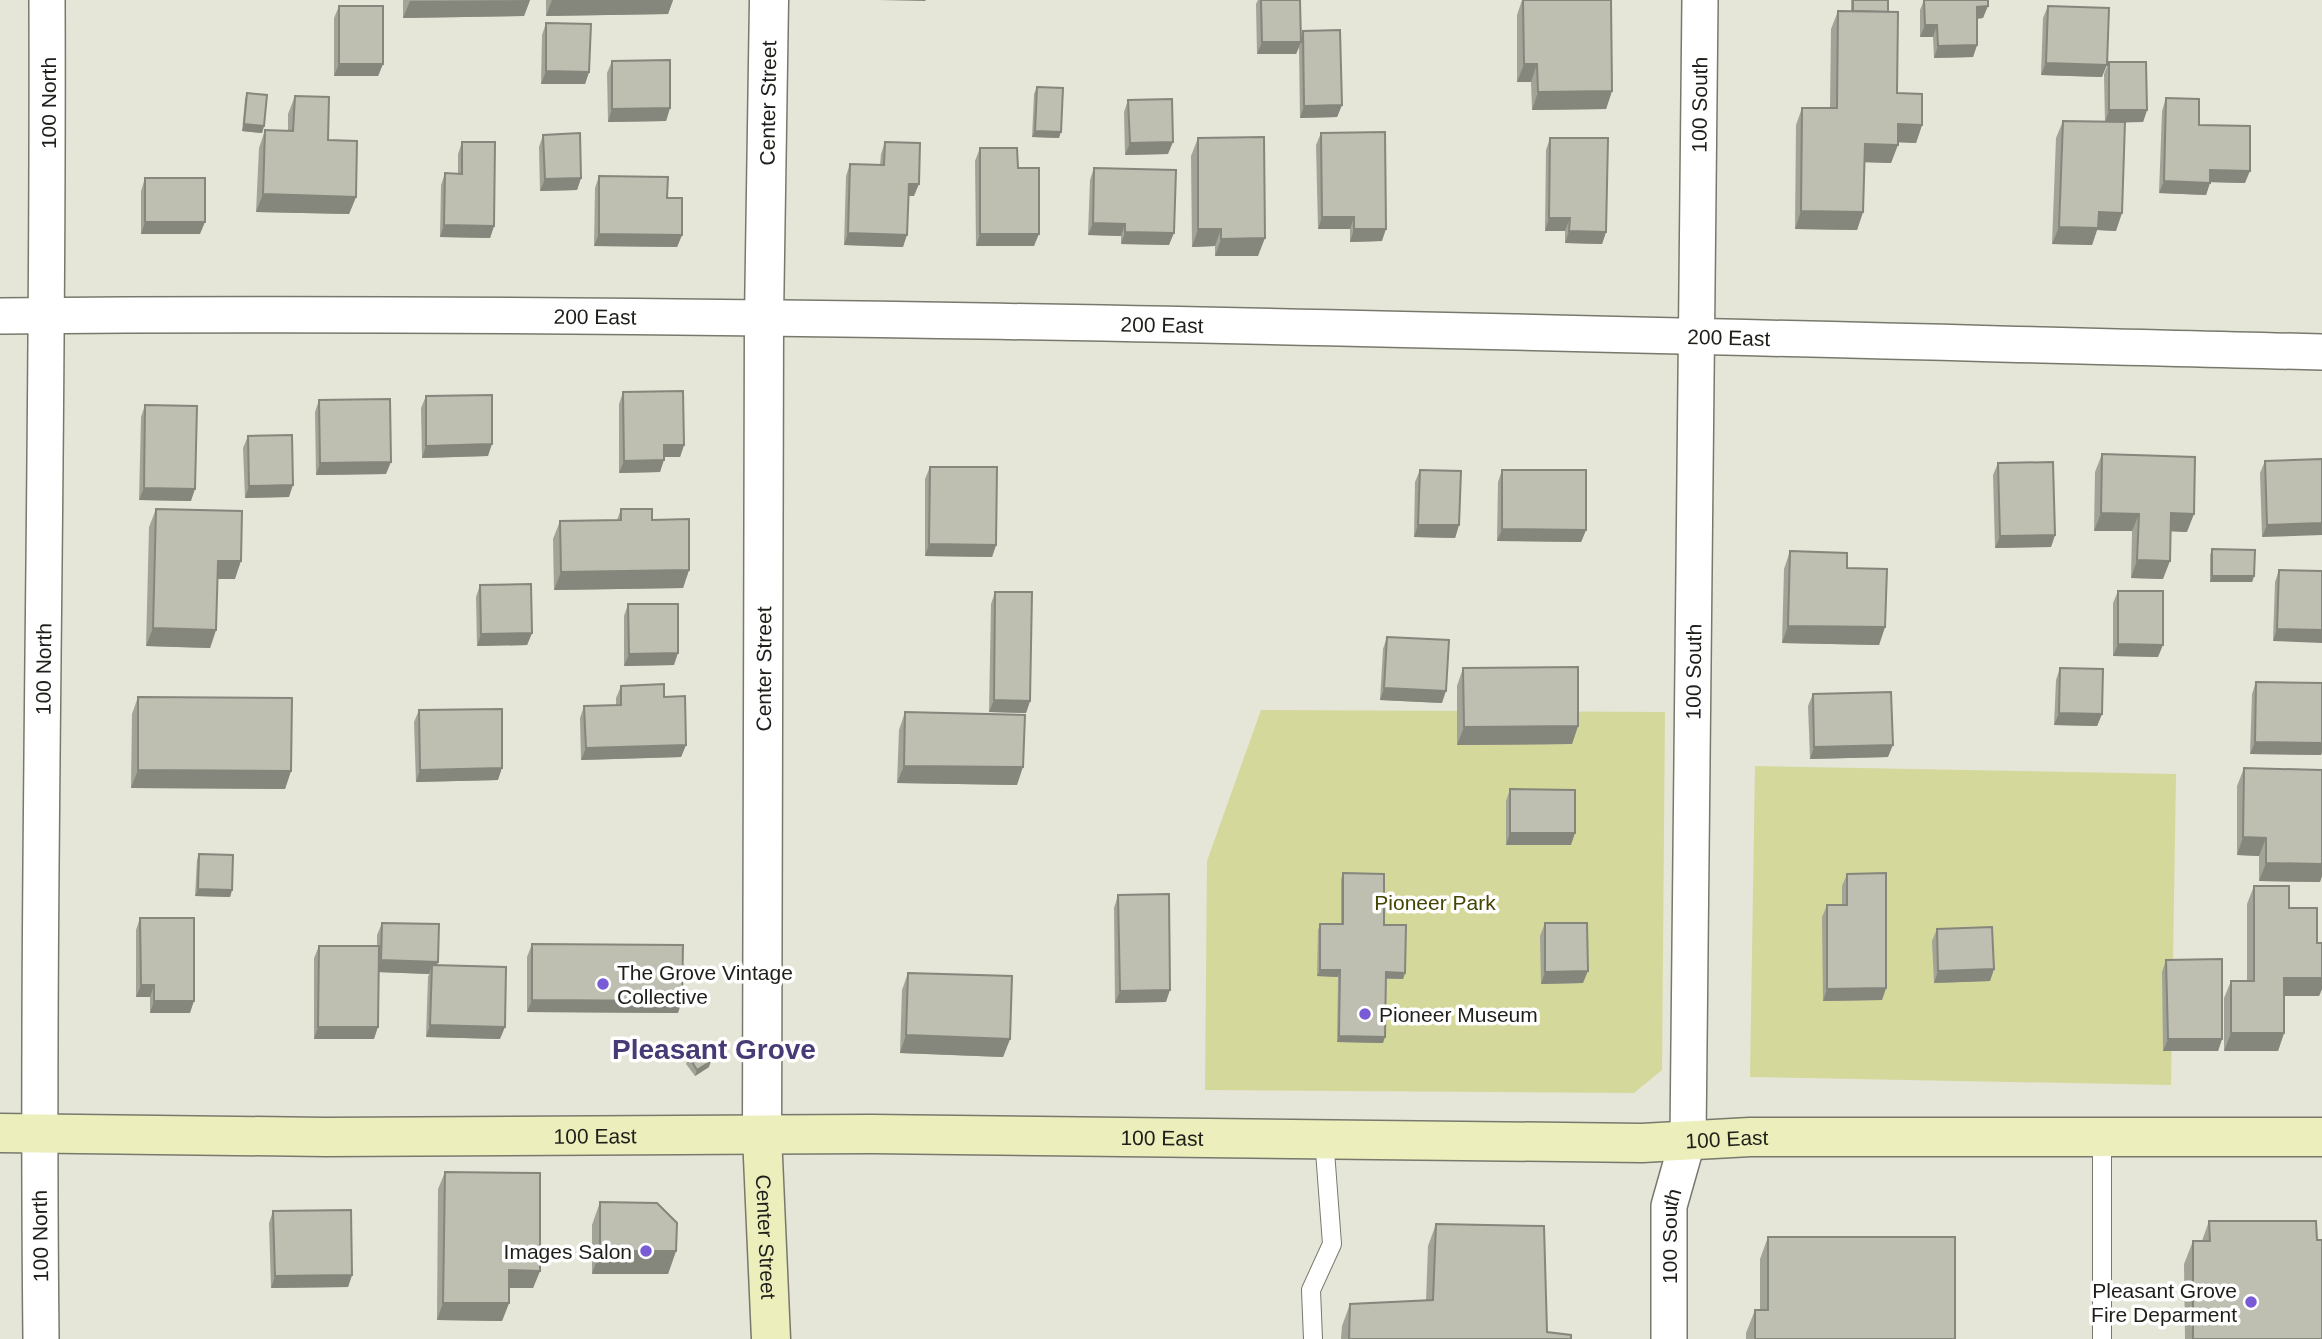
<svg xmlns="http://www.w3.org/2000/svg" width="2322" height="1339" viewBox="0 0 2322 1339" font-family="Helvetica,sans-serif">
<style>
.green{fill:#d5d89b}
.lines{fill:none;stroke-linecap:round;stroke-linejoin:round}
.service-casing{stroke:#78796c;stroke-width:20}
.minor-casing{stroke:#78796c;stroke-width:38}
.tertiary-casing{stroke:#78796c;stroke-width:41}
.secondary-casing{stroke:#78796c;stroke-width:41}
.service{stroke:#fff;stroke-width:18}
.minor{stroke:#fff;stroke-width:35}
.tertiary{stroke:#fff;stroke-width:38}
.secondary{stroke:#eceebc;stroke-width:38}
.wall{fill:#a3a498}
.shaded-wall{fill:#85867c}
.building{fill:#bebfb1;stroke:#85867c;stroke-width:2}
.poi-dot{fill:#795bd5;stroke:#fff;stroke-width:2.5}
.labels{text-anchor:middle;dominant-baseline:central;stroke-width:7;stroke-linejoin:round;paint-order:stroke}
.street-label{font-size:21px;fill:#1e1f19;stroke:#fff}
.park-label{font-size:21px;fill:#444502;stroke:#fff}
.poi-label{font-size:21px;fill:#1e1f19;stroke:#fff;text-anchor:start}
.district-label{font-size:28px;font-weight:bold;fill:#473a76;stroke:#fff}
</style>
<rect width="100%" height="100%" fill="#e5e6d8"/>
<g class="green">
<polygon points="1261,710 1665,712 1662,1070 1634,1093 1205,1090 1207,861"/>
<polygon points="1755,766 2176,774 2171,1085 1750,1077"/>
</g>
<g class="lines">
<defs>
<g id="service">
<polyline points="1313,1339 1311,1290 1332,1244 1324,1138"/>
<polyline points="2102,1339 2102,1137"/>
</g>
<g id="minor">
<path id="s1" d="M0,316C774,309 1548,333 2322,352"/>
<path id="s2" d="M41,1339C36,893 49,446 47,0"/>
<path id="s3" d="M1669,1339V1206L1688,1139L1700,0"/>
</g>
<g id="tertiary">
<path id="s4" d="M762,1135L764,319L769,0"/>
</g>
<g id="secondary">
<path id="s5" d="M0,1133L326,1137L872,1134L1642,1143L1750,1137H2322"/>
<path id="s6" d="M762,1135L771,1339"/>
</g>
</defs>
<use href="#service" class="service-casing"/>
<use href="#minor" class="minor-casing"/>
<use href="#tertiary" class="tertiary-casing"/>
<use href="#secondary" class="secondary-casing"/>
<use href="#service" class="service"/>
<use href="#minor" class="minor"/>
<use href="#tertiary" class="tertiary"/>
<use href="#secondary" class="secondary"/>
</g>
<g class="wall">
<polygon points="403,0 530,0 524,16 403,18"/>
<polygon points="546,0 673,0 668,14 546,16"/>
<polygon points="1258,0 1300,0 1301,38 1303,31 1342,105 1337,117 1300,118 1299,47 1296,54 1257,54 1256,4"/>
<polygon points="1522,0 1611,0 1612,91 1606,109 1532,110 1531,82 1517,82 1517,15"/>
<polygon points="1851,0 1888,0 1888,12 1897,93 1922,125 1916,143 1898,142 1891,163 1864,162 1863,212 1857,230 1795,229 1796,125 1802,108 1830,108 1831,29 1838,11 1851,11"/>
<polygon points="1924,0 1988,0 1983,18 1977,19 1977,45 1973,57 1934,58 1933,37 1920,37 1920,10"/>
<polygon points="339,6 383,64 378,76 334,76 334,18"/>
<polygon points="2048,6 2102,77 2041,75 2043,18"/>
<polygon points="546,23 589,72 585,84 541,84 542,35"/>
<polygon points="612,61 670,108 666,121 608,122 607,73"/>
<polygon points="2109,62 2147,110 2143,122 2123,122 2116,231 2097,230 2092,245 2052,244 2056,138 2063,121 2105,122 2104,74"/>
<polygon points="1037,87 1059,138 1032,137 1034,94"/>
<polygon points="247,93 264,126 262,133 242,131 245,99"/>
<polygon points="295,96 328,140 356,197 349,214 256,212 259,148 265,130 288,131 288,114"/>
<polygon points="2166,98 2199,125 2245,183 2210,182 2206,195 2159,193 2162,111"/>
<polygon points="1128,100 1168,154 1125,155 1124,112"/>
<polygon points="1321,133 1382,241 1350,242 1350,229 1318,229 1316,145"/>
<polygon points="543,135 581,178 577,190 540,191 539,147"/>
<polygon points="1198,138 1258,256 1215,256 1215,246 1192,247 1191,156"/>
<polygon points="1550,138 1606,232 1602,244 1565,243 1565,231 1545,231 1546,150"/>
<polygon points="462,142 494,226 490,238 440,237 441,185 445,173 458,174 458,154"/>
<polygon points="885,142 914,196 908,196 903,247 844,245 846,176 850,164 880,165 881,154"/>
<polygon points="980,148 1018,168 1034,246 976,246 975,161"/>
<polygon points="1094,168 1169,245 1121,244 1121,236 1088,235 1090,180"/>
<polygon points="599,176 667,198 682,235 677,247 594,246 595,188"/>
<polygon points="145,178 200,234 141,234 141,191"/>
<polygon points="623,392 684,445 680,457 664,457 660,472 619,473 619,404"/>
<polygon points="426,396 488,456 422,458 421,408"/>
<polygon points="319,400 386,474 316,475 315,412"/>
<polygon points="145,405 191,501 139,500 141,417"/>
<polygon points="248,436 289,497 245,498 243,448"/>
<polygon points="2102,454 2187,532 2170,531 2163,579 2131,578 2132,531 2094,531 2095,472"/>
<polygon points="2322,459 2262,537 2260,473 2265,461"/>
<polygon points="1998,463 2055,535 2051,547 1995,548 1993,475"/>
<polygon points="930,467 996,545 992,557 925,556 925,479"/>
<polygon points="1420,470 1459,525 1455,538 1414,537 1415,482"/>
<polygon points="1502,470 1586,530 1581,542 1497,541 1498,482"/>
<polygon points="156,509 235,579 218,579 216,630 210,648 146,646 149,527"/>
<polygon points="621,509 652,520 689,570 683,588 554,590 553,539 560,521 617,520"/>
<polygon points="2212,549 2254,576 2252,582 2210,582 2210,555"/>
<polygon points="1790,551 1847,568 1885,627 1879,645 1782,643 1784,569"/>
<polygon points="2279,570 2322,571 2273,641 2275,582"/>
<polygon points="480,585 532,633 527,645 477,646 476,597"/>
<polygon points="2118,591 2158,657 2113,656 2113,603"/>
<polygon points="995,592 1030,701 1026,713 989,712 991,604"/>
<polygon points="628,604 674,665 624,666 624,616"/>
<polygon points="1387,637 1442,703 1380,700 1383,649"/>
<polygon points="1463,668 1578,726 1572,744 1457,745 1457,686"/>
<polygon points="2060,668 2102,714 2097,726 2054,725 2056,680"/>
<polygon points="2256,682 2322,683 2322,752 2321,755 2250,754 2252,694"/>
<polygon points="621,686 664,697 686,745 681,757 581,760 580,718 584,706 616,705 616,698"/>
<polygon points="1813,694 1888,757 1810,759 1808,706"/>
<polygon points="138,697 291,771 285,789 131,788 132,714"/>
<polygon points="419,710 498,780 416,782 414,722"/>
<polygon points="905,712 1017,785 897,783 899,730"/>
<polygon points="2244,768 2322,770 2322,876 2320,882 2259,881 2259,856 2237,855 2237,786"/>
<polygon points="1510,789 1571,845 1506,845 1506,801"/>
<polygon points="199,854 232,890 230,897 195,896 197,860"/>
<polygon points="1343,873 1384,925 1405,973 1403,979 1386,979 1383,1043 1337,1042 1338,977 1317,976 1318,930 1320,924 1341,924 1341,879"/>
<polygon points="1847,874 1886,988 1882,1000 1823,1001 1822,917 1827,905 1842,905 1842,886"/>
<polygon points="2254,886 2289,908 2317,943 2322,943 2322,989 2319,996 2284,996 2284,1033 2278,1051 2224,1051 2224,998 2231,981 2247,981 2247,904"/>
<polygon points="1118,895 1166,1002 1115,1003 1114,908"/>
<polygon points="140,918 190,1013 150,1013 150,997 136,997 136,930"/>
<polygon points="382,923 438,962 437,965 500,1039 426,1037 428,977 429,974 379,972 374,1039 314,1039 314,958 319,946 377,946 377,935"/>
<polygon points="1545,923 1583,983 1541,984 1540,936"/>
<polygon points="1937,929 1994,969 1990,981 1934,983 1932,941"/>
<polygon points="532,944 678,1013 527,1012 527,957"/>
<polygon points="2166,960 2222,1039 2218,1051 2163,1051 2162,972"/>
<polygon points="908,973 1010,1039 1003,1057 900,1053 902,990"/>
<polygon points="689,1057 709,1067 695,1076 686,1064"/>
<polygon points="445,1172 540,1271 533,1288 509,1288 509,1303 502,1321 437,1320 438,1189"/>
<polygon points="600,1202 676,1251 668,1274 592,1274 592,1225"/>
<polygon points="273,1211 352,1275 348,1287 271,1288 269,1223"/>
<polygon points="2209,1221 2317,1240 2322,1339 2185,1339 2184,1264 2193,1241 2202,1241"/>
<polygon points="1436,1224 1547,1332 1571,1339 1341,1339 1342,1326 1350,1304 1426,1301 1428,1246"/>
<polygon points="1768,1237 1955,1339 1746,1339 1746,1333 1755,1310 1760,1310 1760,1259"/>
</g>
<g class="shaded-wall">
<polygon points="530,0 524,16 403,18 410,1"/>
<polygon points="552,0 673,0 668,14 546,16"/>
<polygon points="879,0 926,0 925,1"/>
<polygon points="1988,6 1983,18 1972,19 1977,7"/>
<polygon points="1925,25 1937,25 1933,37 1920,37"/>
<polygon points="1262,42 1301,42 1296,54 1257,54"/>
<polygon points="1977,45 1973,57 1934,58 1938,46"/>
<polygon points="2046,63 2107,65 2102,77 2041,75"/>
<polygon points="339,64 383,64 378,76 334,76"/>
<polygon points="1524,64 1537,64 1531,82 1517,82"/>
<polygon points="546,71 589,72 585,84 541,84"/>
<polygon points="1612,91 1606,109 1532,110 1538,92"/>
<polygon points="1342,105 1337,117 1300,118 1304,106"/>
<polygon points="670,108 666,121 608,122 612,109"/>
<polygon points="2109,110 2147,110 2143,122 2105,123"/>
<polygon points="244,124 264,126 262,133 242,131"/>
<polygon points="1898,124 1922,125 1916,143 1891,142"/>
<polygon points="1035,131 1061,132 1059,138 1032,137"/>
<polygon points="1173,142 1168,154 1125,155 1130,143"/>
<polygon points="1865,144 1898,145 1891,163 1858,162"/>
<polygon points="2210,170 2250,171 2245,183 2206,182"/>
<polygon points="581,178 577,190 540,191 545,179"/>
<polygon points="2164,181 2210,183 2206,195 2159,193"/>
<polygon points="909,184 919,184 914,196 904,196"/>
<polygon points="263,194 356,197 349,214 256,212"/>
<polygon points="1801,211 1863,212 1857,230 1795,229"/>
<polygon points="2099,212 2122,213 2116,231 2097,230 2092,245 2052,244 2059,227"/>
<polygon points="1322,217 1354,217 1350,229 1318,229"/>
<polygon points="1549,218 1570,218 1565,231 1545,231"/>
<polygon points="145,222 205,222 200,234 141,234"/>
<polygon points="1093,223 1125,224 1121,236 1088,235"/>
<polygon points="444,225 494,226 490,238 440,237"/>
<polygon points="1198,229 1221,229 1215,246 1192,247"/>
<polygon points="1354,229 1386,229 1382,241 1350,242"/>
<polygon points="1569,231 1606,232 1602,244 1565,243"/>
<polygon points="1125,232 1174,233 1169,245 1121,244"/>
<polygon points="848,233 907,235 903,247 844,245"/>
<polygon points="599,234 682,235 677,247 594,246"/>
<polygon points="980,234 1039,234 1034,246 976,246"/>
<polygon points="1265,238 1258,256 1215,256 1221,239"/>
<polygon points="492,444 488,456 422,458 426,446"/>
<polygon points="664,445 684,445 680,457 660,457"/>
<polygon points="664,460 660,472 619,473 624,461"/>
<polygon points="391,462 386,474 316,475 320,463"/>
<polygon points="293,485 289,497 245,498 249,486"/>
<polygon points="144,488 195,489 191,501 139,500"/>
<polygon points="2101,513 2139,514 2132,531 2094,531"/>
<polygon points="2171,513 2194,514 2187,532 2164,531"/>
<polygon points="2322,523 2322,535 2262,537 2267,525"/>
<polygon points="1418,525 1459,525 1455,538 1414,537"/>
<polygon points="1502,529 1586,530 1581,542 1497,541"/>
<polygon points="2055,535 2051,547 1995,548 2000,536"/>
<polygon points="929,544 996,545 992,557 925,556"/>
<polygon points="2137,560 2170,561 2163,579 2131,578"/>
<polygon points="218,561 241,561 235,579 212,579"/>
<polygon points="689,570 683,588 554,590 561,572"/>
<polygon points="2212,576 2254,576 2252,582 2210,582"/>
<polygon points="1788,626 1885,627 1879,645 1782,643"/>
<polygon points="153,628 216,630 210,648 146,646"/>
<polygon points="2277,629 2322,630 2322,643 2273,641"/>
<polygon points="532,633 527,645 477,646 481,634"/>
<polygon points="2118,644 2163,645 2158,657 2113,656"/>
<polygon points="678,653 674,665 624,666 629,654"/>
<polygon points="1384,688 1446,691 1442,703 1380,700"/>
<polygon points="994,700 1030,701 1026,713 989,712"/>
<polygon points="2059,713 2102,714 2097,726 2054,725"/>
<polygon points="1578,726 1572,744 1457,745 1464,727"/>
<polygon points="2255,742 2322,743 2322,752 2321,755 2250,754"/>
<polygon points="686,745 681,757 581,760 586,748"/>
<polygon points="1893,745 1888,757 1810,759 1814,747"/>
<polygon points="904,766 1023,767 1017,785 897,783"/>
<polygon points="502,768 498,780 416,782 420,770"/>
<polygon points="138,770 291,771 285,789 131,788"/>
<polygon points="1510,833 1575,833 1571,845 1506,845"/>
<polygon points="2243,837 2266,838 2259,856 2237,855"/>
<polygon points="2266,863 2322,864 2322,876 2320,882 2259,881"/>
<polygon points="198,889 232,890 230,897 195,896"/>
<polygon points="381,960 438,962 434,974 432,965 429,974 376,972"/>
<polygon points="1994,969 1990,981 1934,983 1938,971"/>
<polygon points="1320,970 1340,970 1338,977 1317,976"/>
<polygon points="1588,971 1583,983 1541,984 1545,972"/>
<polygon points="1386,972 1405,973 1403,979 1383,978"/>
<polygon points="2284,978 2322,978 2322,989 2319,996 2278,996"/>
<polygon points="141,985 154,985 150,997 136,997"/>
<polygon points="1886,988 1882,1000 1823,1001 1827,989"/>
<polygon points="1170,990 1166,1002 1115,1003 1120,991"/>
<polygon points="532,1000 682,1001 678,1013 527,1012"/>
<polygon points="154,1001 194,1001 190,1013 150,1013"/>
<polygon points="430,1025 505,1027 500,1039 426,1037"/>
<polygon points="318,1027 378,1027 374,1039 314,1039"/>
<polygon points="2231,1033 2284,1033 2278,1051 2224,1051"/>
<polygon points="906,1035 1010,1039 1003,1057 900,1053"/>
<polygon points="1339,1036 1385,1037 1383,1043 1337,1042"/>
<polygon points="2168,1039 2222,1039 2218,1051 2163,1051"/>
<polygon points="711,1061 709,1067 695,1076 697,1070"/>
<polygon points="600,1251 676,1251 668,1274 592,1274"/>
<polygon points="509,1270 540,1271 533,1288 503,1288"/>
<polygon points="352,1275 348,1287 271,1288 275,1276"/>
<polygon points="443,1303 509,1303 502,1321 437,1320"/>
</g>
<g class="building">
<polygon points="1261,0 1300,0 1301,42 1262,42"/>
<polygon points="1523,0 1611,0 1612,91 1538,92 1537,64 1524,64"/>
<polygon points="1853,0 1888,0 1888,12 1853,11"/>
<polygon points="1924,0 1988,0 1988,6 1977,7 1977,45 1938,46 1937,25 1925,25"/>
<rect x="339" y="6" width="44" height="58"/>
<polygon points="2048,6 2109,8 2107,65 2046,63"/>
<polygon points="1838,11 1898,12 1897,93 1922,94 1922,125 1898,124 1898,145 1865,144 1863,212 1801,211 1802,108 1837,108"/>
<polygon points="546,23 591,24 589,72 546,71"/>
<polygon points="1340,30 1342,105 1304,106 1303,31"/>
<polygon points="670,60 670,108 612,109 612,61"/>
<polygon points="2109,62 2146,62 2147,110 2109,110"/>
<polygon points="1037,87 1063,88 1061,132 1035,131"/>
<polygon points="247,93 267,95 264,126 244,124"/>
<polygon points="295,96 329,97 328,140 357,141 356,197 263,194 265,130 293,131"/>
<polygon points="2166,98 2199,99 2199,125 2250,126 2250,171 2210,170 2210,183 2164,181"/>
<polygon points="1172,99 1173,142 1130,143 1128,100"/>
<polygon points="2063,121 2125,122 2122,213 2099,212 2098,228 2059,227"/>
<polygon points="1385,132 1386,229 1354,229 1354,217 1322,217 1321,133"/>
<polygon points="580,133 581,178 545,179 543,135"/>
<polygon points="1264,137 1265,238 1221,239 1221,229 1198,229 1198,138"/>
<polygon points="1550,138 1608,138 1606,232 1569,231 1570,218 1549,218"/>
<polygon points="462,142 495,142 494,226 444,225 445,173 462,174"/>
<polygon points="885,142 920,143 919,184 909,184 907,235 848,233 850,164 884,165"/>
<polygon points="980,148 1017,148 1018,168 1039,168 1039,234 980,234"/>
<polygon points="1094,168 1176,170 1174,233 1125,232 1125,224 1093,223"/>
<polygon points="599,176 668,177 667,198 682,198 682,235 599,234"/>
<rect x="145" y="178" width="60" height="44"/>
<polygon points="683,391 684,445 664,445 664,460 624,461 623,392"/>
<polygon points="492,395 492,444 426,446 426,396"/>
<polygon points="390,399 391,462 320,463 319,400"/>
<polygon points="145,405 197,406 195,489 144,488"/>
<polygon points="292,435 293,485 249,486 248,436"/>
<polygon points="2102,454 2195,457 2194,514 2171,513 2170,561 2137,560 2139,514 2101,513"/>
<polygon points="2322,459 2322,523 2267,525 2265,461"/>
<polygon points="2053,462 2055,535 2000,536 1998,463"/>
<polygon points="930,467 997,467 996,545 929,544"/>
<polygon points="1420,470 1461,471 1459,525 1418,525"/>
<polygon points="1502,470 1586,470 1586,530 1502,529"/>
<polygon points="156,509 242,511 241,561 218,561 216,630 153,628"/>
<polygon points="621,509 652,509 652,520 689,519 689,570 561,572 560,521 621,520"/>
<polygon points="2212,549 2255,550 2254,576 2212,576"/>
<polygon points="1790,551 1847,553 1847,568 1887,569 1885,627 1788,626"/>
<polygon points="2279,570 2322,571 2322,630 2277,629"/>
<polygon points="531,584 532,633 481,634 480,585"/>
<polygon points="2118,591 2163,591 2163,645 2118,644"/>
<polygon points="995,592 1032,592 1030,701 994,700"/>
<polygon points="628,604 678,604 678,653 629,654"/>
<polygon points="1387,637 1449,640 1446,691 1384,688"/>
<polygon points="1578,667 1578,726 1464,727 1463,668"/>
<polygon points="2060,668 2103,669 2102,714 2059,713"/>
<polygon points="2256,682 2322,683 2322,743 2255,742"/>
<polygon points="664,684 664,697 685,696 686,745 586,748 584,706 621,705 621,686"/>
<polygon points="1891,692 1893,745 1814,747 1813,694"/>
<polygon points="138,697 292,698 291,771 138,770"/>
<polygon points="502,709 502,768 420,770 419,710"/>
<polygon points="905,712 1025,715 1023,767 904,766"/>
<polygon points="2244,768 2322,770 2322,864 2266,863 2266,838 2243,837"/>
<polygon points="1510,789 1575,790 1575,833 1510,833"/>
<polygon points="199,854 233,855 232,890 198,889"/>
<polygon points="1343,873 1384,874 1384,925 1406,925 1405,973 1386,972 1385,1037 1339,1036 1340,970 1320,970 1320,924 1343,924"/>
<polygon points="1886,873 1886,988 1827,989 1827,905 1847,905 1847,874"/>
<polygon points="2254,886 2289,886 2289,908 2317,908 2317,943 2322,943 2322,978 2284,978 2284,1033 2231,1033 2231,981 2254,981"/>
<polygon points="1169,894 1170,990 1120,991 1118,895"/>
<polygon points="140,918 194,918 194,1001 154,1001 154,985 141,985"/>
<polygon points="382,923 439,924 438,962 381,960"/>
<polygon points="1545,923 1587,923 1588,971 1545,972"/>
<polygon points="1992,927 1994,969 1938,971 1937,929"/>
<polygon points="532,944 683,945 682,1001 532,1000"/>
<polygon points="319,946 379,946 378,1027 318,1027"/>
<polygon points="2222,959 2222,1039 2168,1039 2166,960"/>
<polygon points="432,965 506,967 505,1027 430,1025"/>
<polygon points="908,973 1012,976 1010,1039 906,1035"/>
<polygon points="703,1048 711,1061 697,1070 689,1057"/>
<polygon points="445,1172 540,1173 540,1271 509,1270 509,1303 443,1303"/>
<polygon points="600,1202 657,1203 677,1223 676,1251 600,1251"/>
<polygon points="351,1210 352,1275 275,1276 273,1211"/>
<polygon points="2209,1221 2316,1221 2317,1240 2322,1240 2322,1339 2193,1339 2193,1241 2210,1241"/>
<polygon points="1436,1224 1544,1226 1547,1332 1571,1335 1571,1339 1349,1339 1350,1304 1433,1300"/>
<polygon points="1768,1237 1955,1237 1955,1339 1755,1339 1755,1310 1768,1310"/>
</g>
<g class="poi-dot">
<circle cx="603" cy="984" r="7"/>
<circle cx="1365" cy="1014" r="7"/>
<circle cx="646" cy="1251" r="7"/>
<circle cx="2251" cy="1302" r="7"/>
</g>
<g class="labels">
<g class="street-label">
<text transform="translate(48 103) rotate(-90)">100 North</text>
<text stroke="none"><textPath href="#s4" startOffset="1032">Center Street</textPath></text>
<text stroke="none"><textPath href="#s3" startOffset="1237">100 South</textPath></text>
<text stroke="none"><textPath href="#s1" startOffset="595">200 East</textPath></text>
<text stroke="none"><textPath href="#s1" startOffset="1162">200 East</textPath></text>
<text stroke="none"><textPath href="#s1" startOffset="1729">200 East</textPath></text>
<text stroke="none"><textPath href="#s2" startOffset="670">100 North</textPath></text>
<text stroke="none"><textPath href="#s4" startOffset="466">Center Street</textPath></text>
<text stroke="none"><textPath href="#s3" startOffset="670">100 South</textPath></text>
<text stroke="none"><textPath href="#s5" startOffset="1162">100 East</textPath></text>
<text stroke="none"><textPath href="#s5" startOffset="595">100 East</textPath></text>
<text stroke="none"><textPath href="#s5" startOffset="1727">100 East</textPath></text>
<text transform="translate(40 1236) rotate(-91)">100 North</text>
<text stroke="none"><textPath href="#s6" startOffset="102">Center Street</textPath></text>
<text stroke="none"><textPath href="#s3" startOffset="103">100 South</textPath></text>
</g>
<g class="park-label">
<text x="1435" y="902">Pioneer Park</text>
</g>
<g class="poi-label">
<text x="617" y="972">The Grove Vintage<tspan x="617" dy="24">Collective</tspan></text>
<text x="1379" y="1014">Pioneer Museum</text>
<text x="632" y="1251" text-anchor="end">Images Salon</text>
<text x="2237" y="1290" text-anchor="end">Pleasant Grove<tspan x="2237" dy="24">Fire Deparment</tspan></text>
</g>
<g class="district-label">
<text x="714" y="1049">Pleasant Grove</text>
</g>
</g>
</svg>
